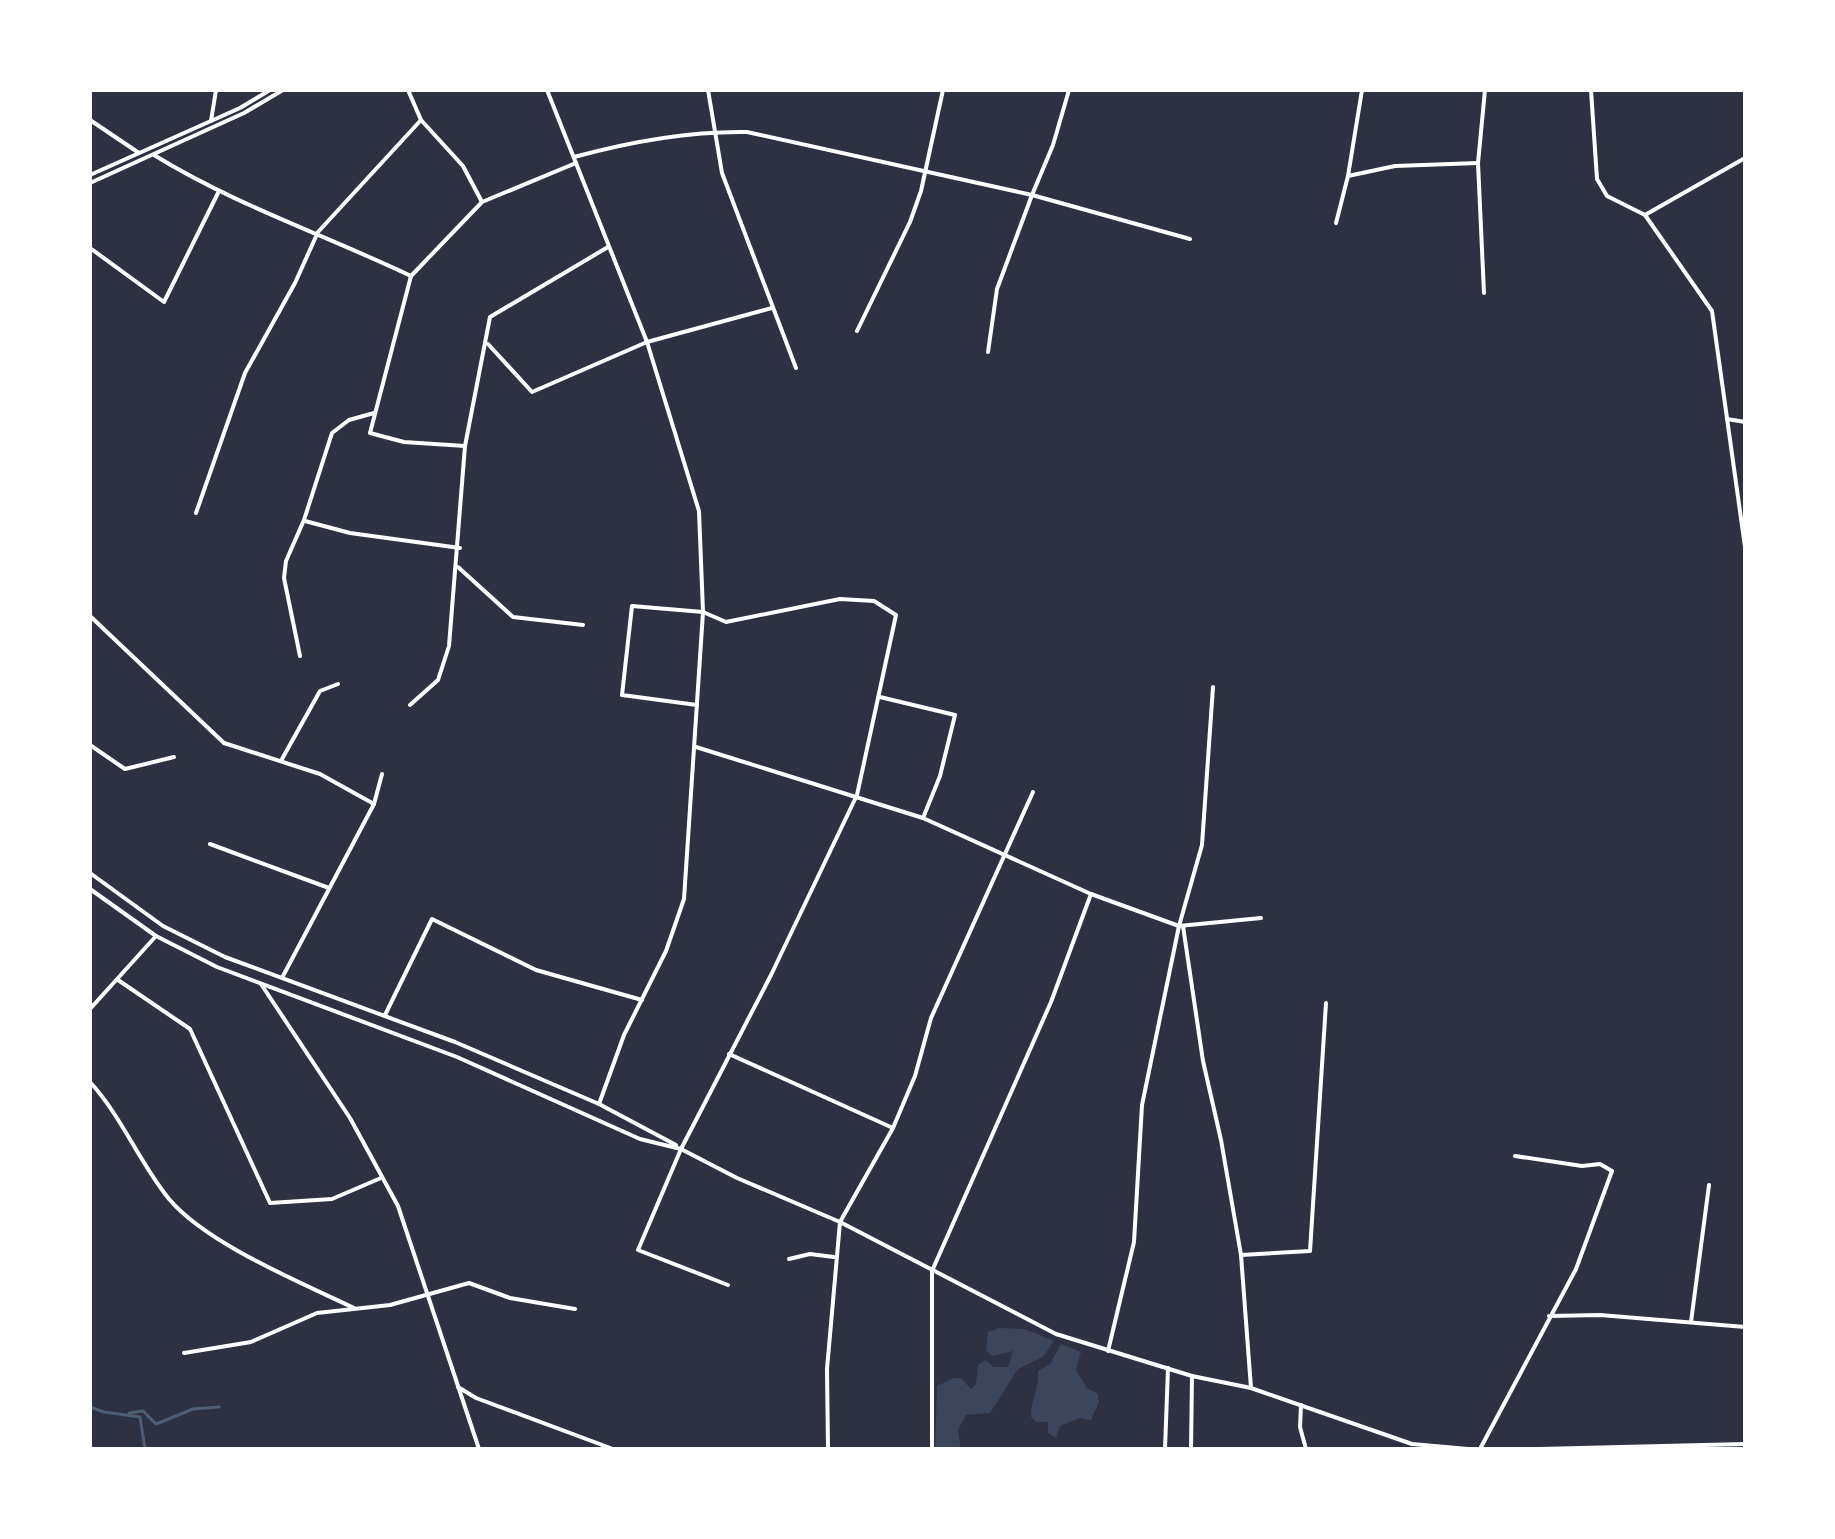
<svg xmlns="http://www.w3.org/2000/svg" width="1835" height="1539" viewBox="0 0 1835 1539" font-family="'IBM Plex Sans',sans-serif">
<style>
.green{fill:#3c4559}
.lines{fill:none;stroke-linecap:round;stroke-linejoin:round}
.stream{stroke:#4f5d75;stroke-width:3}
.minor{stroke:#fff;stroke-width:4}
</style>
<rect width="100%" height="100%" fill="#2d3142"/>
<g class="green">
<polygon points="999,1328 1025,1329 1054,1341 1043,1357 1018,1369 990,1413 966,1415 958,1430 961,1449 935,1449 937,1386 954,1378 961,1378 971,1389 976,1384 978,1365 986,1360 994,1367 1008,1367 1013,1351 993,1356 986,1351 988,1332"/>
<path d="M1061,1344L1081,1352L1076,1370L1087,1388L1098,1394L1099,1402L1091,1420L1080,1418L1060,1426L1056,1438L1048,1433V1422H1037L1031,1417C1031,1400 1039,1388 1038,1371L1050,1364Z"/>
</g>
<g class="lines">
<g class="stream">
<polyline points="90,1407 104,1412 140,1417 145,1449"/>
<polyline points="129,1413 143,1411 156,1424 193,1409 219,1407"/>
</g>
<g class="minor">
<polyline points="408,90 421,120 463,166 482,202"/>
<polyline points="547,90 647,342 699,511 703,612 684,899 666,951 624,1035 599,1104"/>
<polyline points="708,90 722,173 796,368"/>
<polyline points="1591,90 1597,179 1607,196 1645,215 1712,311 1745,547"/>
<polyline points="90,120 139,153"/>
<polyline points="211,121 216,90"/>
<path d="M154,155C235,205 325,235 411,276"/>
<path d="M574,157C629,142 689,131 747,132L1032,195L1053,145L1069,90"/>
<polyline points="90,175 240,108 270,90"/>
<polyline points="1348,176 1395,166 1478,163"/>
<polyline points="90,183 244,113 283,90"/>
<polyline points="1645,215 1745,158"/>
<polyline points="1336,223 1348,176 1362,90"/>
<polyline points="90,248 164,302 218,193"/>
<polyline points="1484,293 1478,163 1485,90"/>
<polyline points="857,331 910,222 921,191 943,90"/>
<polyline points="488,344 532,392 647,342 772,308"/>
<polyline points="988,352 997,289 1032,195 1190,239"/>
<polyline points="1727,419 1745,422"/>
<polyline points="465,446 404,442 370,433 411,276 482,202 576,163"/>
<polyline points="196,513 245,373 295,283 318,232 421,120"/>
<polyline points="305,521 350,533 460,548"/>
<polyline points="458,567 513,617 583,625"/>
<polyline points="90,616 224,743 320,774 374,804"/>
<polyline points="300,656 284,578 286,561 304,520 332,433 349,420 374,413"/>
<polyline points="880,697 955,715 940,776 923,818"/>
<polyline points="410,705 438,680 449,646 465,446 490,317 608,247"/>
<polyline points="697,705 622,695 632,606 703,612 726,622 840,599 874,601 896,615 857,795 771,975 681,1149 638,1250 728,1285"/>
<polyline points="90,745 125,769 174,757"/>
<polyline points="696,747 923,818 1091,894 1179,926 1261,918"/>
<polyline points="282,759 320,691 338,684"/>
<polyline points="210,844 329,888"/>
<polyline points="90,873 163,926 225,957 455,1042 599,1104 676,1145"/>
<polyline points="90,889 156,936 217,967 457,1057 640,1139 681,1149 737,1178 840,1222 1056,1334 1192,1376 1251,1388 1412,1444 1468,1449"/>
<polyline points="1183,926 1203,1061 1221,1140 1241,1255 1251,1388"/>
<polyline points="283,976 374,804 382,774"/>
<polyline points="118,980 190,1029 270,1203 332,1199 381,1178"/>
<polyline points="261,984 350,1118 398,1206 479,1449"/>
<polyline points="90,1009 156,936"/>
<polyline points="385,1015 432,919 536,970 642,1000"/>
<polyline points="729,1054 893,1128"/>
<path d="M90,1082C122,1117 139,1162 169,1199C207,1244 300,1282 354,1308"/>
<polyline points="1241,1255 1310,1251 1326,1003"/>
<polyline points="789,1259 810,1254 834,1257"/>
<polyline points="1549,1316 1600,1315 1745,1327"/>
<polyline points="1691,1322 1709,1185"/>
<polyline points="1108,1351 1134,1242 1142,1105 1179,926 1202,845 1213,687"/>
<polyline points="184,1353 251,1342 317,1313 390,1305 469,1283 510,1298 575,1309"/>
<polyline points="458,1387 476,1398 613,1449"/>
<polyline points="1301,1405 1300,1427 1306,1449"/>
<polyline points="828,1449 827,1369 840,1222 893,1128 915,1076 931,1018 1033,792"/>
<polyline points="932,1449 932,1271 1051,1002 1091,894"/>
<polyline points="1165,1449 1168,1368"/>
<polyline points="1191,1449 1192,1376"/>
<polyline points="1480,1449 1576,1269 1612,1171 1600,1164 1582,1166 1515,1156"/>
<polyline points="1539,1449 1745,1444"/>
</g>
</g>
<rect width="1835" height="1539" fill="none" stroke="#ffffff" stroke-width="184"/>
</svg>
